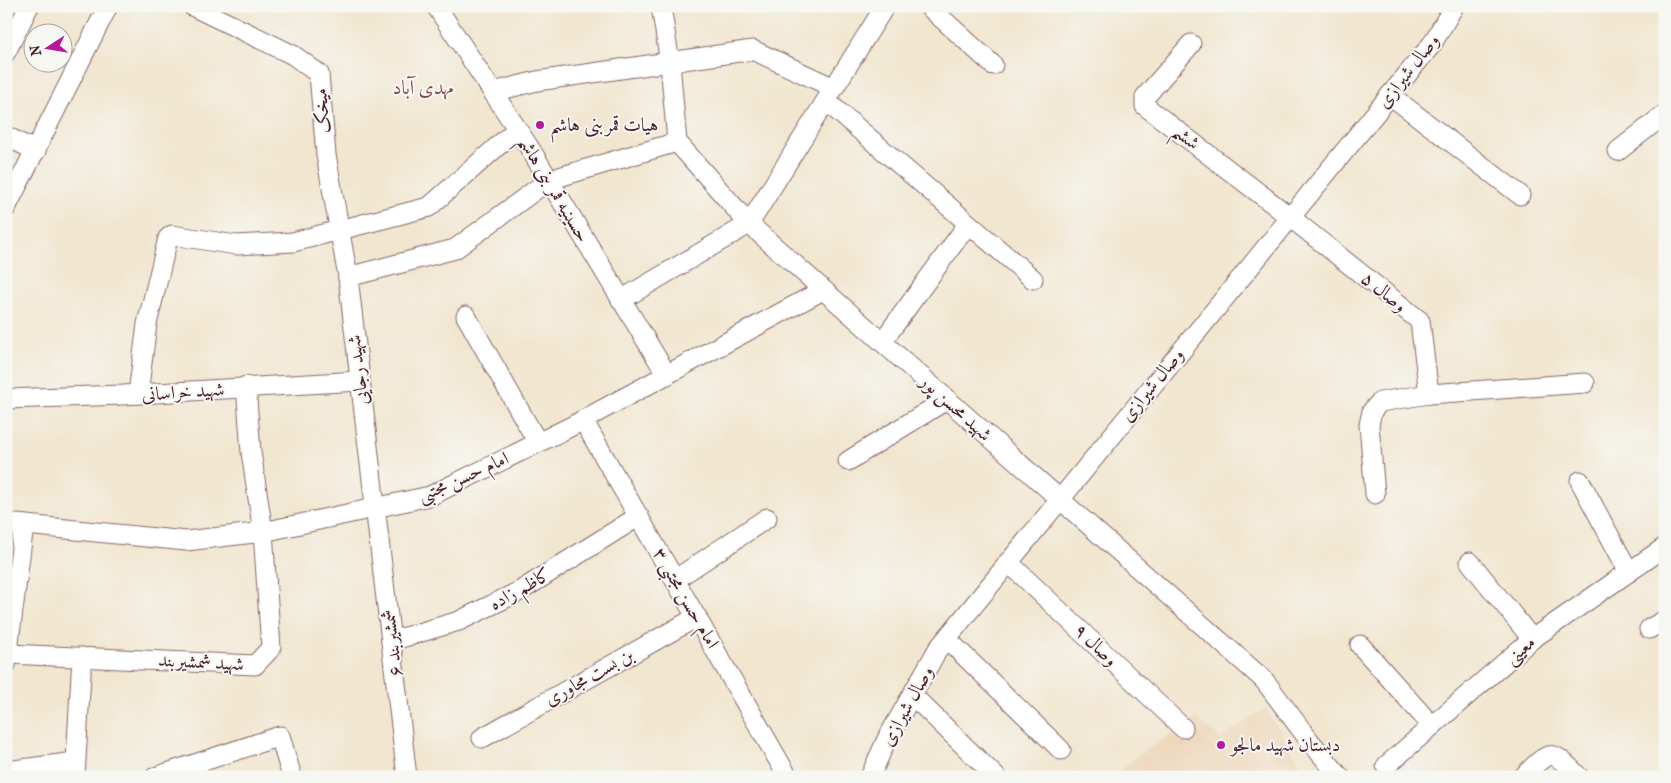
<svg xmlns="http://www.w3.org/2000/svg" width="1671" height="783" viewBox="0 0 1671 783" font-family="'IM FELL French Canon',Amiri,serif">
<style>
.built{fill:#eed7bb}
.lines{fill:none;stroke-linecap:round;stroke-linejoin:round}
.street-casing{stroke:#846564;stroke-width:21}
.street{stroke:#fff;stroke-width:19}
.poi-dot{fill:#b5179e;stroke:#f6f6f2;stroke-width:2}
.labels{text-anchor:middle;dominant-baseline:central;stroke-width:4;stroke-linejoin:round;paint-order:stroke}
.street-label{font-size:19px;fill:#4a1f2b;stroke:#f6f6f2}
.poi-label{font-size:19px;fill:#4a1f2b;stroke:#f6f6f2;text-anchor:start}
.neighbourhood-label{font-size:20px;fill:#844b48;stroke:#f6f6f2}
</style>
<rect width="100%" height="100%" fill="#f6f6f2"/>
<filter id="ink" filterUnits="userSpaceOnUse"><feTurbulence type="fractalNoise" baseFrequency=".02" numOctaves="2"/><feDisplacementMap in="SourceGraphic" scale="10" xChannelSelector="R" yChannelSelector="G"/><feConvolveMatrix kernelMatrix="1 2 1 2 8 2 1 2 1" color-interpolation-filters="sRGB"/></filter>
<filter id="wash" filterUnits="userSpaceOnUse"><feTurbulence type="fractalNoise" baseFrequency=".0096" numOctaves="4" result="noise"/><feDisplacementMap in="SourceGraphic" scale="20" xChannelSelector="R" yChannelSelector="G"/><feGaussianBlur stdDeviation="1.12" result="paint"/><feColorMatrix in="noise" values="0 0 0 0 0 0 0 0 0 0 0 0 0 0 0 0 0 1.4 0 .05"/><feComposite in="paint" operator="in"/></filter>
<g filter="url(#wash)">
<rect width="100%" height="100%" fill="#f1e6cf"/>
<polygon class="built" points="1266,708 1308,777 1112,777 1141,753 1197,718 1220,738"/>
</g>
<g filter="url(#ink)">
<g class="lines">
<defs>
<g id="street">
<polyline points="192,6 293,55 319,74 326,155 348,277 407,777"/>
<polyline points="436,6 529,147 667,375"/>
<polyline points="885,6 749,224 1264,680 1309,740 1340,777"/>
<polyline points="928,6 993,65"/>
<polyline points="1191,44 1145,97 1145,106 1290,217 1420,321 1429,394"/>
<polyline points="6,52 29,6"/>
<polyline points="493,92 537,81 753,50 834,88"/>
<polyline points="1390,95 1520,195"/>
<polyline points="826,101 1033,279"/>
<polyline points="6,136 36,151"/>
<polyline points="1618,151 1665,114"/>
<polyline points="6,208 108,6"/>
<polyline points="348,277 455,249 549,180 677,142"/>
<polyline points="621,300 749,224 677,142 670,63 661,6"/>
<polyline points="466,316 538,443"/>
<polyline points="882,342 968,224"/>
<polyline points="138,394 147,324 168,238 172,235 236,245 293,242 429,207 517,129"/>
<polyline points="6,399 123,395 359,381"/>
<polyline points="583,420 788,777"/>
<polyline points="848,461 946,400"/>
<polyline points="1580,481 1629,572"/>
<polyline points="1375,494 1369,425 1372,411 1380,402 1429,394 1585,383"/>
<polyline points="6,523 186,541 263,532 430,496 570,427 823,290"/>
<polyline points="1008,562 1183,728"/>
<polyline points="1470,562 1532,639"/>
<polyline points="676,579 767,518"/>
<polyline points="1649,629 1665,620"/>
<polyline points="947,639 1061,750"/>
<polyline points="391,641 459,621 520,591 639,516"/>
<polyline points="1360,645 1432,726"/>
<polyline points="8,654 255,665 271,648 263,532 251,452 246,386"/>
<polyline points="6,665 24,525"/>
<polyline points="912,695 996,777"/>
<polyline points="482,738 697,617"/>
<polyline points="1386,766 1532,639 1665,547"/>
<polyline points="6,771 75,762"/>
<polyline points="75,777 82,657"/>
<polyline points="155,777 280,736 292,777"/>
<polyline points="870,777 886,741 938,649 1432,44 1454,6"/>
<path d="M1523,777C1551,748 1551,749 1579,777"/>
</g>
</defs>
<use href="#street" class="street-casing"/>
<use href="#street" class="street"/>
</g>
</g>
<g class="poi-dot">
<circle cx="540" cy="125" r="5"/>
<circle cx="1221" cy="745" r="5"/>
</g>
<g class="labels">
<g class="street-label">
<text transform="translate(1408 71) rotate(-52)">وصال شیرازی</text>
<text transform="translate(322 111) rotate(-95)">میخک</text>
<text transform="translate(1186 137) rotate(37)">ششم</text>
<text transform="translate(554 189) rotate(59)">حسینیه قمر بنی هاشم</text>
<text transform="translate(1384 292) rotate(39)">وصال ۵</text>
<text transform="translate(358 370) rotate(-97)">شهید رجایی</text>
<text transform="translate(1152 385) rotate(-51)">وصال شیرازی</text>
<text transform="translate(183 392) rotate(-4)">شهید خراسانی</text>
<text transform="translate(956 408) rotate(42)">شهید محسن پور</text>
<text transform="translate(463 477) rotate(-24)">امام حسن مجتبی</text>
<text transform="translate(520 589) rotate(-29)">کاظم زاده</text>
<text transform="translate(686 598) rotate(60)">امام حسن مجتبی ۳</text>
<text transform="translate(392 643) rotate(-97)">شمشیربند ۶</text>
<text transform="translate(1096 645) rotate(44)">وصال ۹</text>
<text transform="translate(1520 650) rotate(-40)">معینی</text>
<text transform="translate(201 662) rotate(3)">شهید شمشیربند</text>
<text transform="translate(589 677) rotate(-29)">بن بست مجاوری</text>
<text transform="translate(907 706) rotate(-61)">وصال شیرازی</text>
</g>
<g class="poi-label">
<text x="550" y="125">هیات قمربنی هاشم</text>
<text x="1231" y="745">دبستان شهید مالجو</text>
</g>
<g class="neighbourhood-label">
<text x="423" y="87">مهدی آباد</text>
</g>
</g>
<rect width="1671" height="783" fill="none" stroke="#f6f6f2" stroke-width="25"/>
<g transform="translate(48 48) rotate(258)"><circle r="24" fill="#f6f6f2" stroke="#b1a0a2"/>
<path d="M0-4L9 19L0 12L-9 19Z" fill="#b5179e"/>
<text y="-8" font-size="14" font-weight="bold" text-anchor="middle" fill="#4a1f2b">N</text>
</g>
</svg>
